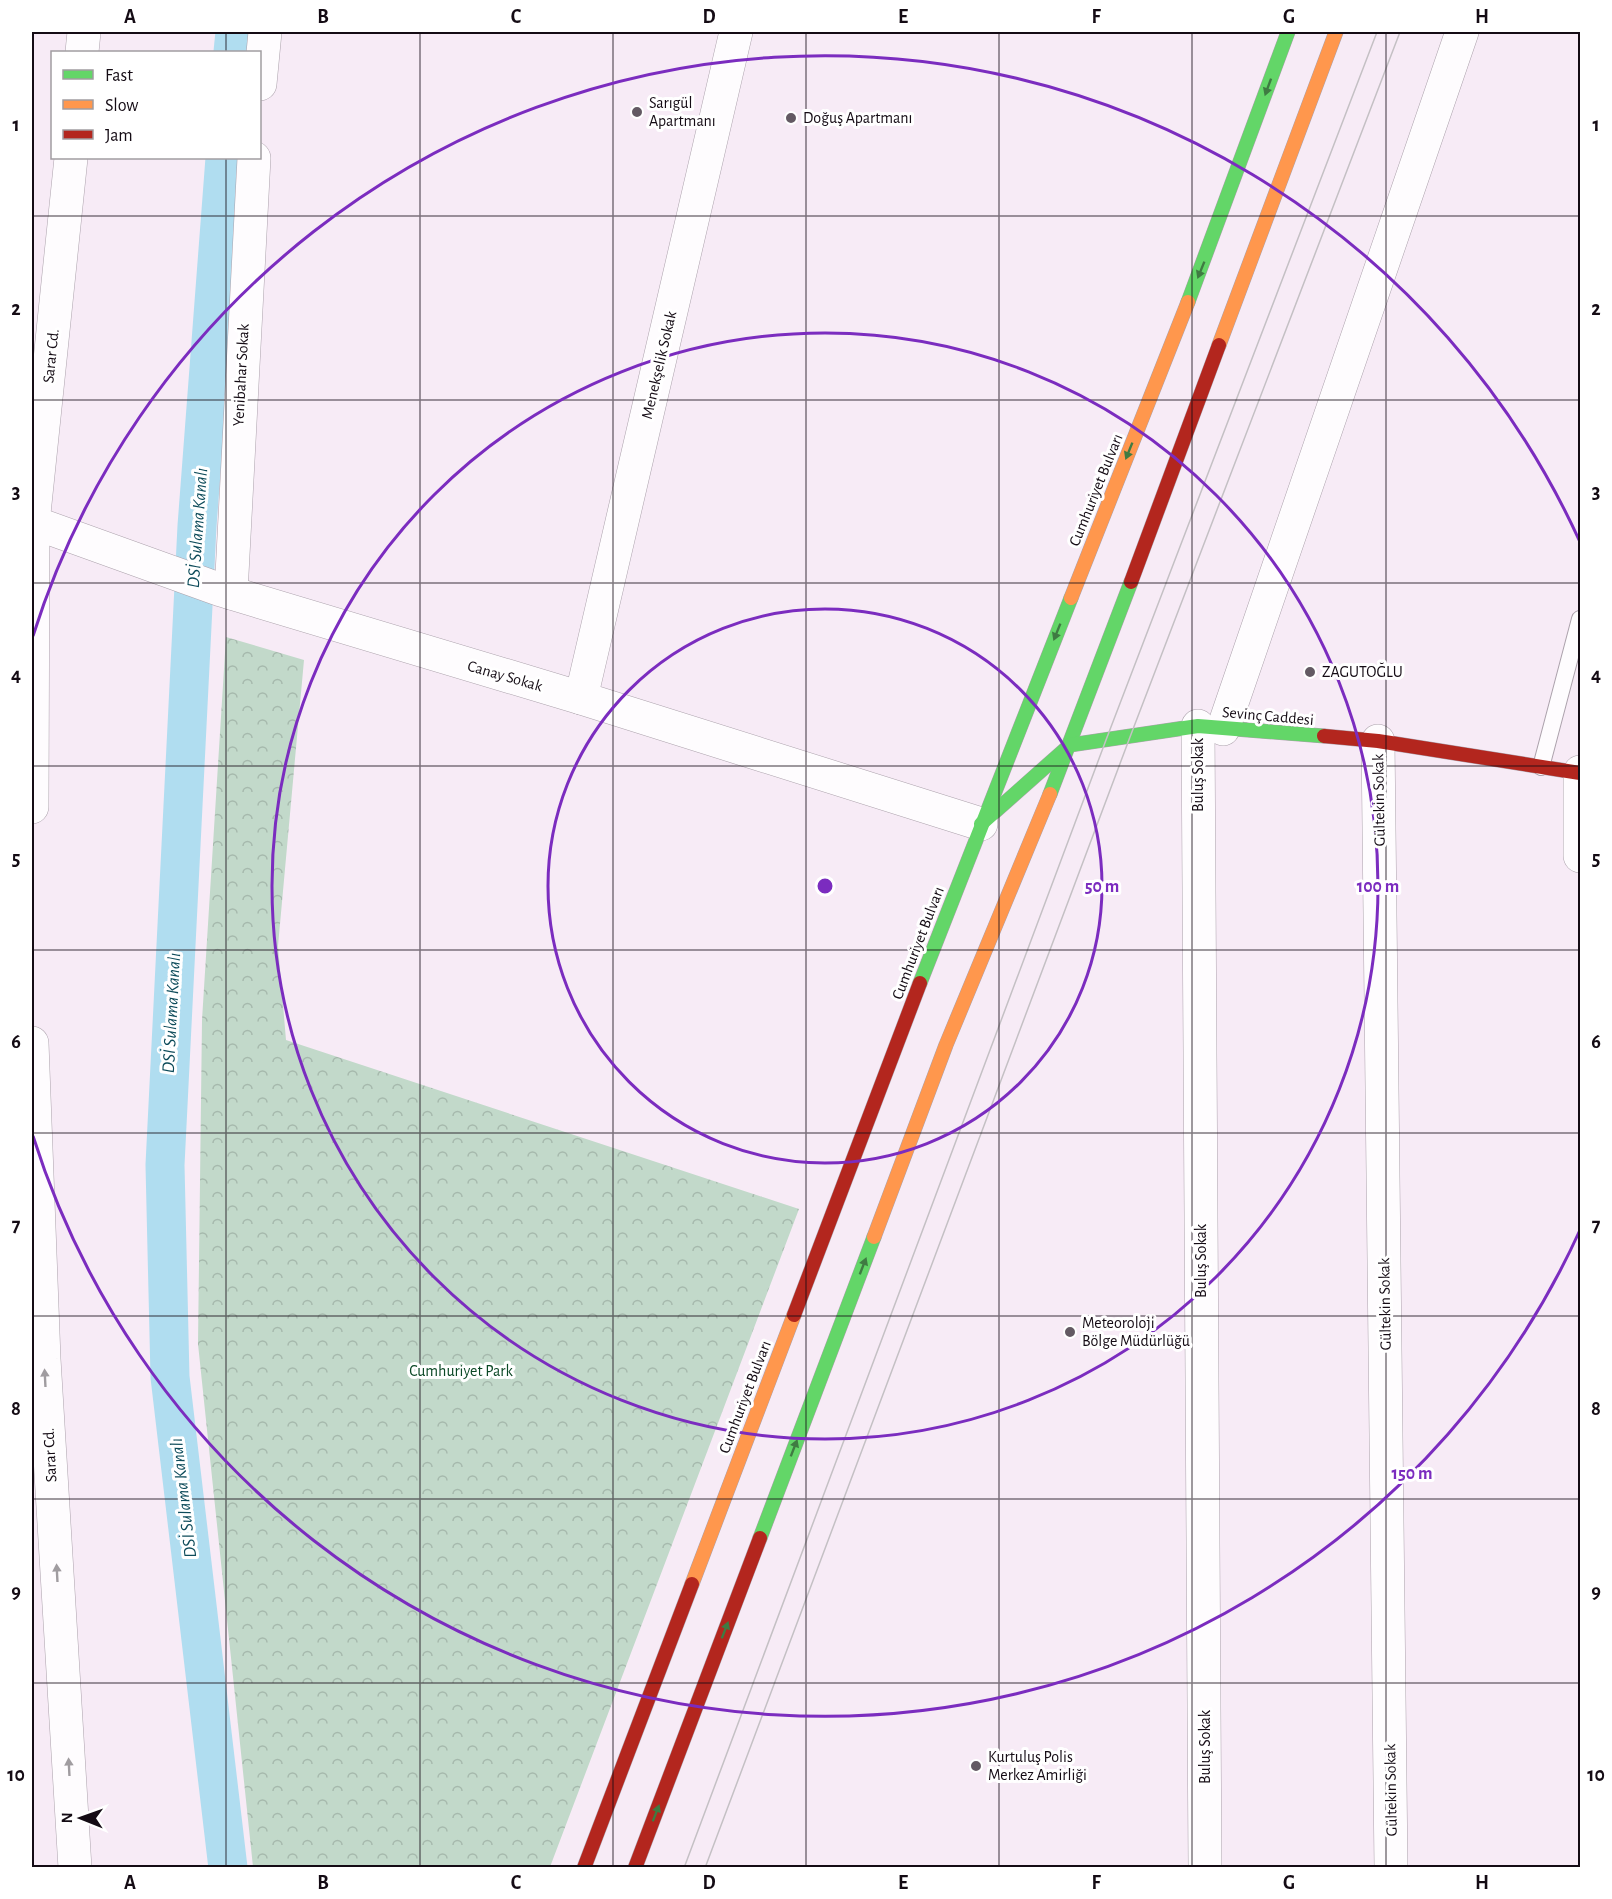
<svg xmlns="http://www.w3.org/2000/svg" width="1612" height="1899" viewBox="0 0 1612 1899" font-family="'Alegreya Sans',sans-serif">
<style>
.park{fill:url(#park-crowns)}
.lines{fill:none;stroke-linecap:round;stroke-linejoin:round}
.canal{stroke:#b0ddf0;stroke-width:39}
.lane-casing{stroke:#aca2ac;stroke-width:18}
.street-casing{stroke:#aca2ac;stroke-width:34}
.fast-casing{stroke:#aca2ac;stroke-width:15}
.slow-casing{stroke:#aca2ac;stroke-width:15}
.jam-casing{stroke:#aca2ac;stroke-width:15}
.lane{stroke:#fefcfe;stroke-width:16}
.street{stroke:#fefcfe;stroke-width:33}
.fast{stroke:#63d668;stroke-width:14}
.slow{stroke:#ff974d;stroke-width:14}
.jam{stroke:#b3261e;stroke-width:14}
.tram{stroke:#c4c0c4;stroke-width:1.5}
.oneway{fill:#3f7b42}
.oneway2{fill:#a09ca0}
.grid{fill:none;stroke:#140b14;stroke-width:1.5;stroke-opacity:0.55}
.ring{fill:none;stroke:#7b2cbf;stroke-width:3}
.poi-dot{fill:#635963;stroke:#fff;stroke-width:2}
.labels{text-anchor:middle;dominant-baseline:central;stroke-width:6;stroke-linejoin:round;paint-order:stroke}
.poi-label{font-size:16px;fill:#140b14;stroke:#fff;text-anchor:start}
.street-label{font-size:16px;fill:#140b14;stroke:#fff}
.park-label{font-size:16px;fill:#0a4825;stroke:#fff}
.water-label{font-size:18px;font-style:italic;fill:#0d4b5a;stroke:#fff}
.centre{fill:#7b2cbf;stroke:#fff;stroke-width:3}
.ring-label{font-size:18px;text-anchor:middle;font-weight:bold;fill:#7b2cbf;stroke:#fff;stroke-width:6;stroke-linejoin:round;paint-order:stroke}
.neatline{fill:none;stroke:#140b14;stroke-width:2}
.grid-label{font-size:20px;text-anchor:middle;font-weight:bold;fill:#140b14}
</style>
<defs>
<pattern id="park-crowns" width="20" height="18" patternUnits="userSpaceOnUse" patternTransform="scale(1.5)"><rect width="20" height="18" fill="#c2d9ca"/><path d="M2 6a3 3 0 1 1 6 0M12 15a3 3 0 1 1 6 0" fill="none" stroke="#a6b9ad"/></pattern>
</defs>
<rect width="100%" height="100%" fill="#f7ebf6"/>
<polygon class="park" points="226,637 304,660 278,946 286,1040 799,1209 550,1867 253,1867 198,1344 202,1020"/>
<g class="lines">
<g class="canal">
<polyline points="233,52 235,32"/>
<polyline points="225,158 197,526 165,1165 170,1377 228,1868"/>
</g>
<defs>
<polyline id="lane" points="1541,767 1580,619"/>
<g id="street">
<polyline points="82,52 84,32"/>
<polyline points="260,84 265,32"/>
<polyline points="32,522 221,590 581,698 981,824"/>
<polyline points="231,593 254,158"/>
<polyline points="581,698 736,32"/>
<polyline points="1198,726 1205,1868"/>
<polyline points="1223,729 1462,32"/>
<polyline points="1378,741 1391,1868"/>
<polyline points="1580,772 1580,856"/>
<polyline points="32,807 33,523 71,158"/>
<polyline points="32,1043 44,1359 75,1868"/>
</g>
<g id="fast">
<polyline points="1188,302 1288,32"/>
<polyline points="1050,794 1131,582"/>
<polyline points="981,824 1070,745 1198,726 1324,736"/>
<polyline points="920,983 1071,598"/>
<polyline points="760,1538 874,1237"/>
</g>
<g id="slow">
<polyline points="1219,345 1336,32"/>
<polyline points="1071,598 1188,302"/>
<polyline points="874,1237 946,1045 1050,794"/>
<polyline points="692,1584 794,1315"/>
</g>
<g id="jam">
<polyline points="1131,582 1219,345"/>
<polyline points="1324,736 1378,741 1580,773"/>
<polyline points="794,1315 920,983"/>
<polyline points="584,1868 692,1584"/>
<polyline points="635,1868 760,1538"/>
</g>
</defs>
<use href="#lane" class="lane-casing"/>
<use href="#street" class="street-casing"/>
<use href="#fast" class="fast-casing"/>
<use href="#slow" class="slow-casing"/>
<use href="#jam" class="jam-casing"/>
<use href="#lane" class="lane"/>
<use href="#street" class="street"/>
<use href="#fast" class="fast"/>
<use href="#slow" class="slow"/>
<use href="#jam" class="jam"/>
<g class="tram">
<polyline points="684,1868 1106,740 1377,32"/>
<polyline points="705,1868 1130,737 1400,32"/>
</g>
</g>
<defs><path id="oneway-solid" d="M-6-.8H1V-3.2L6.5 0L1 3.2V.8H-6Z" transform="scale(1.5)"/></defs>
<g class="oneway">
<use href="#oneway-solid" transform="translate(1268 87) rotate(110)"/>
<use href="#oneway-solid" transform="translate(1201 270) rotate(112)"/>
<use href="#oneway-solid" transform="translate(1129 451) rotate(112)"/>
<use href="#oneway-solid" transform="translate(1057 632) rotate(112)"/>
<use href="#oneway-solid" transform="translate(863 1266) rotate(-69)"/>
<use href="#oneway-solid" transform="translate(794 1448) rotate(-69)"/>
<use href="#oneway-solid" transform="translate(725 1630) rotate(-69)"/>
<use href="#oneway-solid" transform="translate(656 1813) rotate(-69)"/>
</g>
<g class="oneway2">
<use href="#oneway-solid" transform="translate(45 1378) rotate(-93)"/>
<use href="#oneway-solid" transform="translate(57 1573) rotate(-93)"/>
<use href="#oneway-solid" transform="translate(69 1767) rotate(-93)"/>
</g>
<path class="grid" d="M226,32V52M420,32V1868M613,32V1868M806,32V1868M999,32V1868M1192,32V1868M1386,32V1868M226,158V1868M32,216H1580M32,400H1580M32,583H1580M32,766H1580M32,950H1580M32,1133H1580M32,1316H1580M32,1499H1580M32,1683H1580"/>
<g class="ring">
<circle cx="825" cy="886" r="277"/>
<circle cx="825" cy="886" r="553"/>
<path d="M1580 1230A830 830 0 0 1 33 1136M33 636A830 830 0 0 1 1580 542"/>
</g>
<g class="poi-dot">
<circle cx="637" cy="112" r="6"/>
<circle cx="791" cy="118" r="6"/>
<circle cx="1310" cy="672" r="6"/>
<circle cx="1070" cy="1332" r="6"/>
<circle cx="976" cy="1766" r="6"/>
</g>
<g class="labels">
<g class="poi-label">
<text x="649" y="103">Sarıgül<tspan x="649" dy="18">Apartmanı</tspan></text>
<text x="803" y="118">Doğuş Apartmanı</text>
<text x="1322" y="672">ZAGUTOĞLU</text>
<text x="1082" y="1323">Meteoroloji<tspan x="1082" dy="18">Bölge Müdürlüğü</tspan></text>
<text x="988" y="1757">Kurtuluş Polis<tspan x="988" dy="18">Merkez Amirliği</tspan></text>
</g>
<g class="street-label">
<text transform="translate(51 356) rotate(-84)">Sarar Cd.</text>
<text transform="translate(659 365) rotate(-77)">Menekşelik Sokak</text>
<text transform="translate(241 375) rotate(-87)">Yenibahar Sokak</text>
<text transform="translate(1096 490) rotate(-68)">Cumhuriyet Bulvarı</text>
<text transform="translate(505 676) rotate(16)">Canay Sokak</text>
<text transform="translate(1268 716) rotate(5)">Sevinç Caddesi</text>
<text transform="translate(1198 775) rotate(-90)">Buluş Sokak</text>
<text transform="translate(1379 800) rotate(-91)">Gültekin Sokak</text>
<text transform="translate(918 943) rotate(-69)">Cumhuriyet Bulvarı</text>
<text transform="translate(1201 1261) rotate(-90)">Buluş Sokak</text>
<text transform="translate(1385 1304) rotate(-91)">Gültekin Sokak</text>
<text transform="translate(745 1397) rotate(-69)">Cumhuriyet Bulvarı</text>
<text transform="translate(50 1455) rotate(-93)">Sarar Cd.</text>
<text transform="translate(1205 1747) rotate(-90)">Buluş Sokak</text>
<text transform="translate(1391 1790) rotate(-91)">Gültekin Sokak</text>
</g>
<g class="park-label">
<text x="461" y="1371">Cumhuriyet Park</text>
</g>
<g class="water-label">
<text transform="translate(198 528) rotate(-86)">DSİ Sulama Kanalı</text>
<text transform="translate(172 1013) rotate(-87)">DSİ Sulama Kanalı</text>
<text transform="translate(184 1498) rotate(-97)">DSİ Sulama Kanalı</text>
</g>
</g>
<circle cx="825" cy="886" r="9" class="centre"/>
<g class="ring-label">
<text x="1102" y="892">50 m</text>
<text x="1378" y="892">100 m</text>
<text x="1412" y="1479">150 m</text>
</g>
<rect width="1612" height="1899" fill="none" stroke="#ffffff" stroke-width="66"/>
<rect x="51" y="51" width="210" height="108" fill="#ffffff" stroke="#a19da1" stroke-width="1.5"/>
<rect x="63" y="70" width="30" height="9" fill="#63d668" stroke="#a19da1" stroke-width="1.5"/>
<text x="105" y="81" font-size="18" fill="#140b14">Fast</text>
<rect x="63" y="100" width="30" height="9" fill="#ff974d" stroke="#a19da1" stroke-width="1.5"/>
<text x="105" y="111" font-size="18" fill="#140b14">Slow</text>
<rect x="63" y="130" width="30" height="9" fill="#b3261e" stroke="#a19da1" stroke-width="1.5"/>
<text x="105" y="141" font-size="18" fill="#140b14">Jam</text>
<g transform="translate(81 1818) rotate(271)" stroke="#ffffff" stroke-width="4.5" paint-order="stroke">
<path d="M0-4.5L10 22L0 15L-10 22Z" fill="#140b14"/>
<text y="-9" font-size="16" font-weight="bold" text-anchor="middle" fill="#140b14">N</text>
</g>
<rect x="33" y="33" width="1546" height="1833" class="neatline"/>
<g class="grid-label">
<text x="130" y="23">A</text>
<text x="323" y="23">B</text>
<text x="516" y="23">C</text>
<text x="709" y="23">D</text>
<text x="903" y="23">E</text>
<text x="1096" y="23">F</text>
<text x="1289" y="23">G</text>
<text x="1482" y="23">H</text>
<text x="16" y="131">1</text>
<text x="1596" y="131">1</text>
<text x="16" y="315">2</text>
<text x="1596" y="315">2</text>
<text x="16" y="498">3</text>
<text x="1596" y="498">3</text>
<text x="16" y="681">4</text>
<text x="1596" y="681">4</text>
<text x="16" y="865">5</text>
<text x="1596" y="865">5</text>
<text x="16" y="1048">6</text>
<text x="1596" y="1048">6</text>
<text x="16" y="1231">7</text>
<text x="1596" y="1231">7</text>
<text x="16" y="1415">8</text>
<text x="1596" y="1415">8</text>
<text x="16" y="1598">9</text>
<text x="1596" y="1598">9</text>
<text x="16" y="1781">10</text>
<text x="1596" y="1781">10</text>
<text x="130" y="1889">A</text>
<text x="323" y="1889">B</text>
<text x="516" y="1889">C</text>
<text x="709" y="1889">D</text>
<text x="903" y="1889">E</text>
<text x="1096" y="1889">F</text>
<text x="1289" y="1889">G</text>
<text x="1482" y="1889">H</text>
</g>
</svg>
